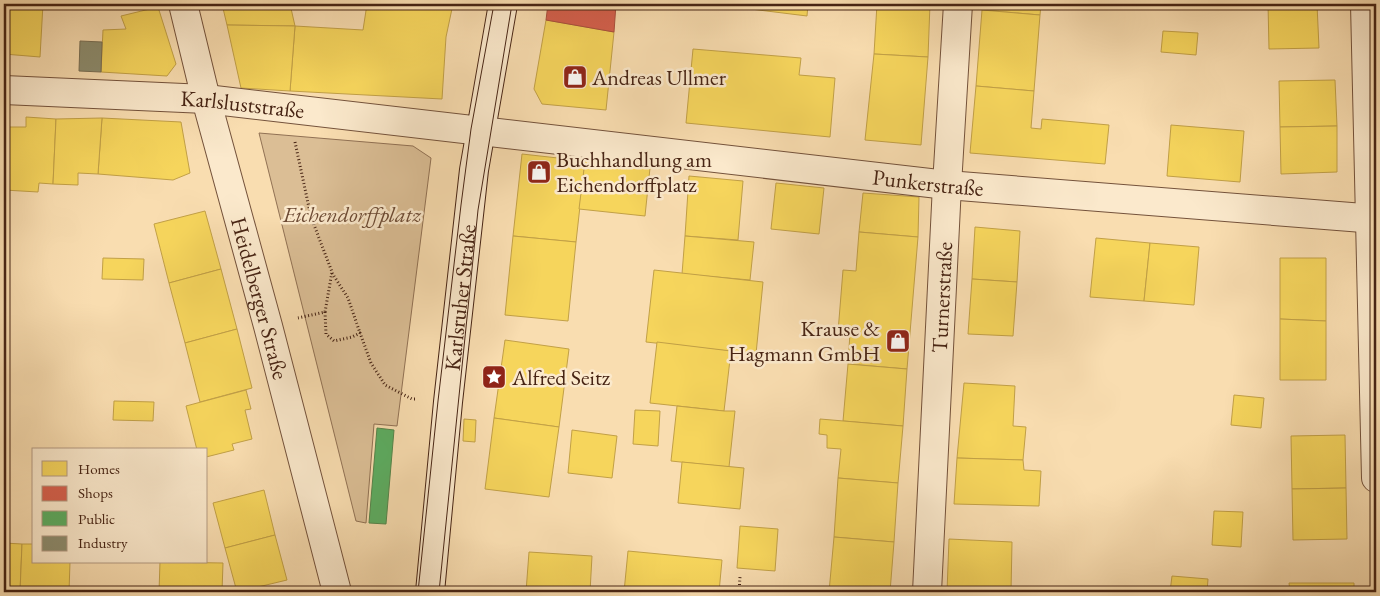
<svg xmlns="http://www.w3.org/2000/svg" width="1380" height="596" viewBox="0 0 1380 596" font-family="'EB Garamond',serif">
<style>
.green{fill:#dbbe95;stroke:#917154}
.homes{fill:#f6d55c;stroke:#c2a046}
.shops{fill:#d6604d;stroke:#ab4e3c}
.public{fill:#5aae61;stroke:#54854a}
.industry{fill:#8c8c6e;stroke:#776d53}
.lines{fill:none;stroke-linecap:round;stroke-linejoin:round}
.street-casing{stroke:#74523b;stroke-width:30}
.secondary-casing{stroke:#472414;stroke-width:30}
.path{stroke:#472414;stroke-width:3;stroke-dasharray:1 2.5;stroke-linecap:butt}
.street{stroke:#fbe9cc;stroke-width:28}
.secondary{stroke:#fbe9cc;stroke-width:28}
.tram{stroke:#472414;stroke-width:1}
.labels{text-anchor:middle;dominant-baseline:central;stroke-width:5;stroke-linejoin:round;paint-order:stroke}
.poi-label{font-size:22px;fill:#472414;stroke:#fbe9cc;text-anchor:start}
.street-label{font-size:22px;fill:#472414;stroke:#fbe9cc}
.park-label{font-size:22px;font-style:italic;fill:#6c4a34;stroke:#fbe9cc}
</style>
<rect width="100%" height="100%" fill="#f9ddb0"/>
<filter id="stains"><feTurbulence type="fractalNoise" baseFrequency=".004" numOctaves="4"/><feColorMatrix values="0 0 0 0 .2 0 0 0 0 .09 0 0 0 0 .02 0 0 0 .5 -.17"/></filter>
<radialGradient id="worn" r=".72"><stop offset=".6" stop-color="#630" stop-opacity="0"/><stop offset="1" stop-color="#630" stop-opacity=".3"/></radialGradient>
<polygon class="green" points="259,133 413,146 431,158 397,426 374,424 366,523 356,521"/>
<g class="homes">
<polygon points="4,4 43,4 40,57 4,54"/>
<polygon points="222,4 290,4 295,26 227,25"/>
<polygon points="367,4 453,4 446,37 442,99 290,91 295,26 363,30"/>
<polygon points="710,4 808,4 807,16"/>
<polygon points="877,4 930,4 928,57 874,54"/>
<polygon points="983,4 1041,4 1040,15 982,10"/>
<polygon points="1268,4 1317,4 1319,48 1269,49"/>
<polygon points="158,7 176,64 167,76 101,72 103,30 126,29 121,16"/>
<polygon points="982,10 1040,15 1034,91 976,86"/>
<polygon points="546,20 614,32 606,110 542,104 534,89"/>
<polygon points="227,25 295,26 290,91 241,88"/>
<polygon points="1163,31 1198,33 1196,55 1161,52"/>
<polygon points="693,49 801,58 799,75 835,78 830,137 686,123"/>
<polygon points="874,54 928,57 921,145 865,140"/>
<polygon points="1335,80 1337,126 1280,127 1279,81"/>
<polygon points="976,86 1034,91 1031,128 1041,129 1042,119 1109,125 1105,164 970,153"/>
<polygon points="26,117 56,119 53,184 39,183 38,192 4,190 6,127 26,127"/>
<polygon points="102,118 181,122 190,173 173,180 98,174"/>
<polygon points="102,118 98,174 78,173 78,185 53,184 56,119"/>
<polygon points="1171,125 1244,131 1240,182 1167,176"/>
<polygon points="1337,126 1337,172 1281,174 1280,127"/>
<polygon points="4,127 6,127 4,175"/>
<polygon points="522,154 585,161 576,242 513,236"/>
<polygon points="585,161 650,168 645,216 579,209"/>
<polygon points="689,176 743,181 738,240 685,236"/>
<polygon points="776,183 824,188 819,234 771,229"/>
<polygon points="863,193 919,197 918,237 859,232"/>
<polygon points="205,211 221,269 169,283 154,224"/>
<polygon points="975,227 1020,231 1017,282 972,279"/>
<polygon points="859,232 918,237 907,369 848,364 850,333 838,332 843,270 856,271"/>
<polygon points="513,236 576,242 568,321 505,315"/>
<polygon points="685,236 754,242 750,280 682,274"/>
<polygon points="1096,238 1150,243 1144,301 1090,297"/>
<polygon points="1150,243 1199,247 1194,305 1144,301"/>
<polygon points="103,258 144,259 143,280 102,279"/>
<polygon points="1280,258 1326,258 1326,321 1280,319"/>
<polygon points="221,269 237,329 185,343 169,283"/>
<polygon points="654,270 763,282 756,354 646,342"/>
<polygon points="972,279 1017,282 1013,336 968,334"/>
<polygon points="1280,319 1326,321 1326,380 1280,380"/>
<polygon points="237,329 252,388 200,402 185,343"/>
<polygon points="505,340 569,349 559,427 494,418"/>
<polygon points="657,342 731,351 724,411 650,403"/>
<polygon points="848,364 907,369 903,426 843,421"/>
<polygon points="964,383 1015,386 1013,426 1026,427 1023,460 957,458"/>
<polygon points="246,390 251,409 245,410 252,439 232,444 234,450 206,457 206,450 197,450 186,406"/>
<polygon points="1234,395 1264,398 1261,428 1231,425"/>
<polygon points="114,401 154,402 153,421 113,420"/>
<polygon points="677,406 724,411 735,411 729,467 671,461"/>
<polygon points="635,410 660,411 658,446 633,444"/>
<polygon points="494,418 559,427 549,497 485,489"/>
<polygon points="464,419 476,420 475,442 463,441"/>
<polygon points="820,419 903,426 898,483 838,478 841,449 827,448 827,435 819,434"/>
<polygon points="572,430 617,436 612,478 568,473"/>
<polygon points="1345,435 1346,488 1292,489 1291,436"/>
<polygon points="957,458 1023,460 1024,470 1041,471 1039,506 954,504"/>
<polygon points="682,462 744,468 740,509 678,503"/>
<polygon points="838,478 898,483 894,542 834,537"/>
<polygon points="1346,488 1347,539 1293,540 1292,489"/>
<polygon points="264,490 275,535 225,548 213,503"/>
<polygon points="1214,511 1243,512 1241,547 1212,545"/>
<polygon points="740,526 778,529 775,571 737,568"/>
<polygon points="275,535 287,580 237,592 225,548"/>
<polygon points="834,537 894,542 890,592 829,592"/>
<polygon points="949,539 1012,542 1011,592 947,592"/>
<polygon points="4,543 22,544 20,592 4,592"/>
<polygon points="22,544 34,544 34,562 70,562 69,592 20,592"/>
<polygon points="628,551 722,560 719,592 624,592"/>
<polygon points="529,552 592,556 590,592 526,592"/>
<polygon points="160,562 223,563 222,592 159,592"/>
<polygon points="1172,576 1208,579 1207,592 1170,592"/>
<polygon points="1289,583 1354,583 1354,592 1290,592"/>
</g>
<polygon class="shops" points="548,4 616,4 614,32 546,20"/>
<polygon class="public" points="377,428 394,430 386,524 369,523"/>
<polygon class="industry" points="80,41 102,42 101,72 79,71"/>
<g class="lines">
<defs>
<g id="street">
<path id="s1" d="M183,4L206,99L268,326L337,592"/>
<polyline points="1365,4 1376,478"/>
<path id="s2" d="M4,90L206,99L947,185L1376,219"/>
<path id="s3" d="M927,592L947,185L958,4"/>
</g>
<g id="secondary">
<path id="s4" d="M430,592L448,402L474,170L503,4"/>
</g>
</defs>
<use href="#street" class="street-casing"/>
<use href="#secondary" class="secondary-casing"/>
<g class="path">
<polyline points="295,142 311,217 332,272 325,312 298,318"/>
<polyline points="332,273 348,298 360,333"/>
<polyline points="325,312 326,334 334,341 352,337 360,333 371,363 385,385 412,399 416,399"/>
<polyline points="739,592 740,577"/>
</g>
<use href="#street" class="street"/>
<use href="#secondary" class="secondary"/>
<g class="tram">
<polyline points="418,592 438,401 461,205 471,129 494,4"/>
<polyline points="439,592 478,210 512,4"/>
</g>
</g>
<defs>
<symbol id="shop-square" viewBox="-11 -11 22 22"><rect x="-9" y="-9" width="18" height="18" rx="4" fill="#8f2418" stroke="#fbe9cc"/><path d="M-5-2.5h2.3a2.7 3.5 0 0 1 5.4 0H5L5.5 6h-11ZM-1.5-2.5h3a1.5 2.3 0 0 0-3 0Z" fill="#fff"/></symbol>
<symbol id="sight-square" viewBox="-11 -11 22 22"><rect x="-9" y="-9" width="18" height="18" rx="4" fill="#8f2418" stroke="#fbe9cc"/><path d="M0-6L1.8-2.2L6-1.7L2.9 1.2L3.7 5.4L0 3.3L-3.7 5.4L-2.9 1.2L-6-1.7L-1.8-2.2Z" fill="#fff"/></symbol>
</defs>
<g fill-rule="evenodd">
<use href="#shop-square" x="561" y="63" width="28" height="28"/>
<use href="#shop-square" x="525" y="158" width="28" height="28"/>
<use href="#shop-square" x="884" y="327" width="28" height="28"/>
<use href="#sight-square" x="480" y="363" width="28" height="28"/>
</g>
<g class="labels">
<g class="poi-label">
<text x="592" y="77">Andreas Ullmer</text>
<text x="556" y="159">Buchhandlung am<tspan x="556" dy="25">Eichendorffplatz</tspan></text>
<text x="880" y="328" text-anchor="end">Krause &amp;<tspan x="880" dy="25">Hagmann GmbH</tspan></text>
<text x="512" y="377">Alfred Seitz</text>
</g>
<g class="street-label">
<text stroke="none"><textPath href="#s2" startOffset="239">Karlsluststraße</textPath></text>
<text stroke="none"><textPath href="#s2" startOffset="929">Punkerstraße</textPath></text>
<text stroke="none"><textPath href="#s4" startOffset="296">Karlsruher Straße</textPath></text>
<text stroke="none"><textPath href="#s1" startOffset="304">Heidelberger Straße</textPath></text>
<text stroke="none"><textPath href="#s3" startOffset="295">Turnerstraße</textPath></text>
</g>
<g class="park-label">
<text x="352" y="214">Eichendorffplatz</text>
</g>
</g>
<rect width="1380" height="596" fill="none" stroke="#f9ddb0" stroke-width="20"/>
<rect x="5" y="5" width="1370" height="586" fill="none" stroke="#472414" stroke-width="2.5"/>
<rect x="10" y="10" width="1360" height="576" fill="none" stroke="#472414"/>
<rect x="32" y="448" width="175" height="115" fill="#fbe9cc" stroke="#b39a82"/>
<rect x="42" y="461" width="25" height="15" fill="#f6d55c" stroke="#b39a82"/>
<text x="78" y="474" font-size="15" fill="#472414">Homes</text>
<rect x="42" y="486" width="25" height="15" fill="#d6604d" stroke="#b39a82"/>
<text x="78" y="498" font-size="15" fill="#472414">Shops</text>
<rect x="42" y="511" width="25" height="15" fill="#5aae61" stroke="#b39a82"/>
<text x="78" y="524" font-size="15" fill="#472414">Public</text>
<rect x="42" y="536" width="25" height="15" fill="#8c8c6e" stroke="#b39a82"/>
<text x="78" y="548" font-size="15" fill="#472414">Industry</text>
<rect width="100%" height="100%" filter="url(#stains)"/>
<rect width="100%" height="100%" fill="url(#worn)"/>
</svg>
